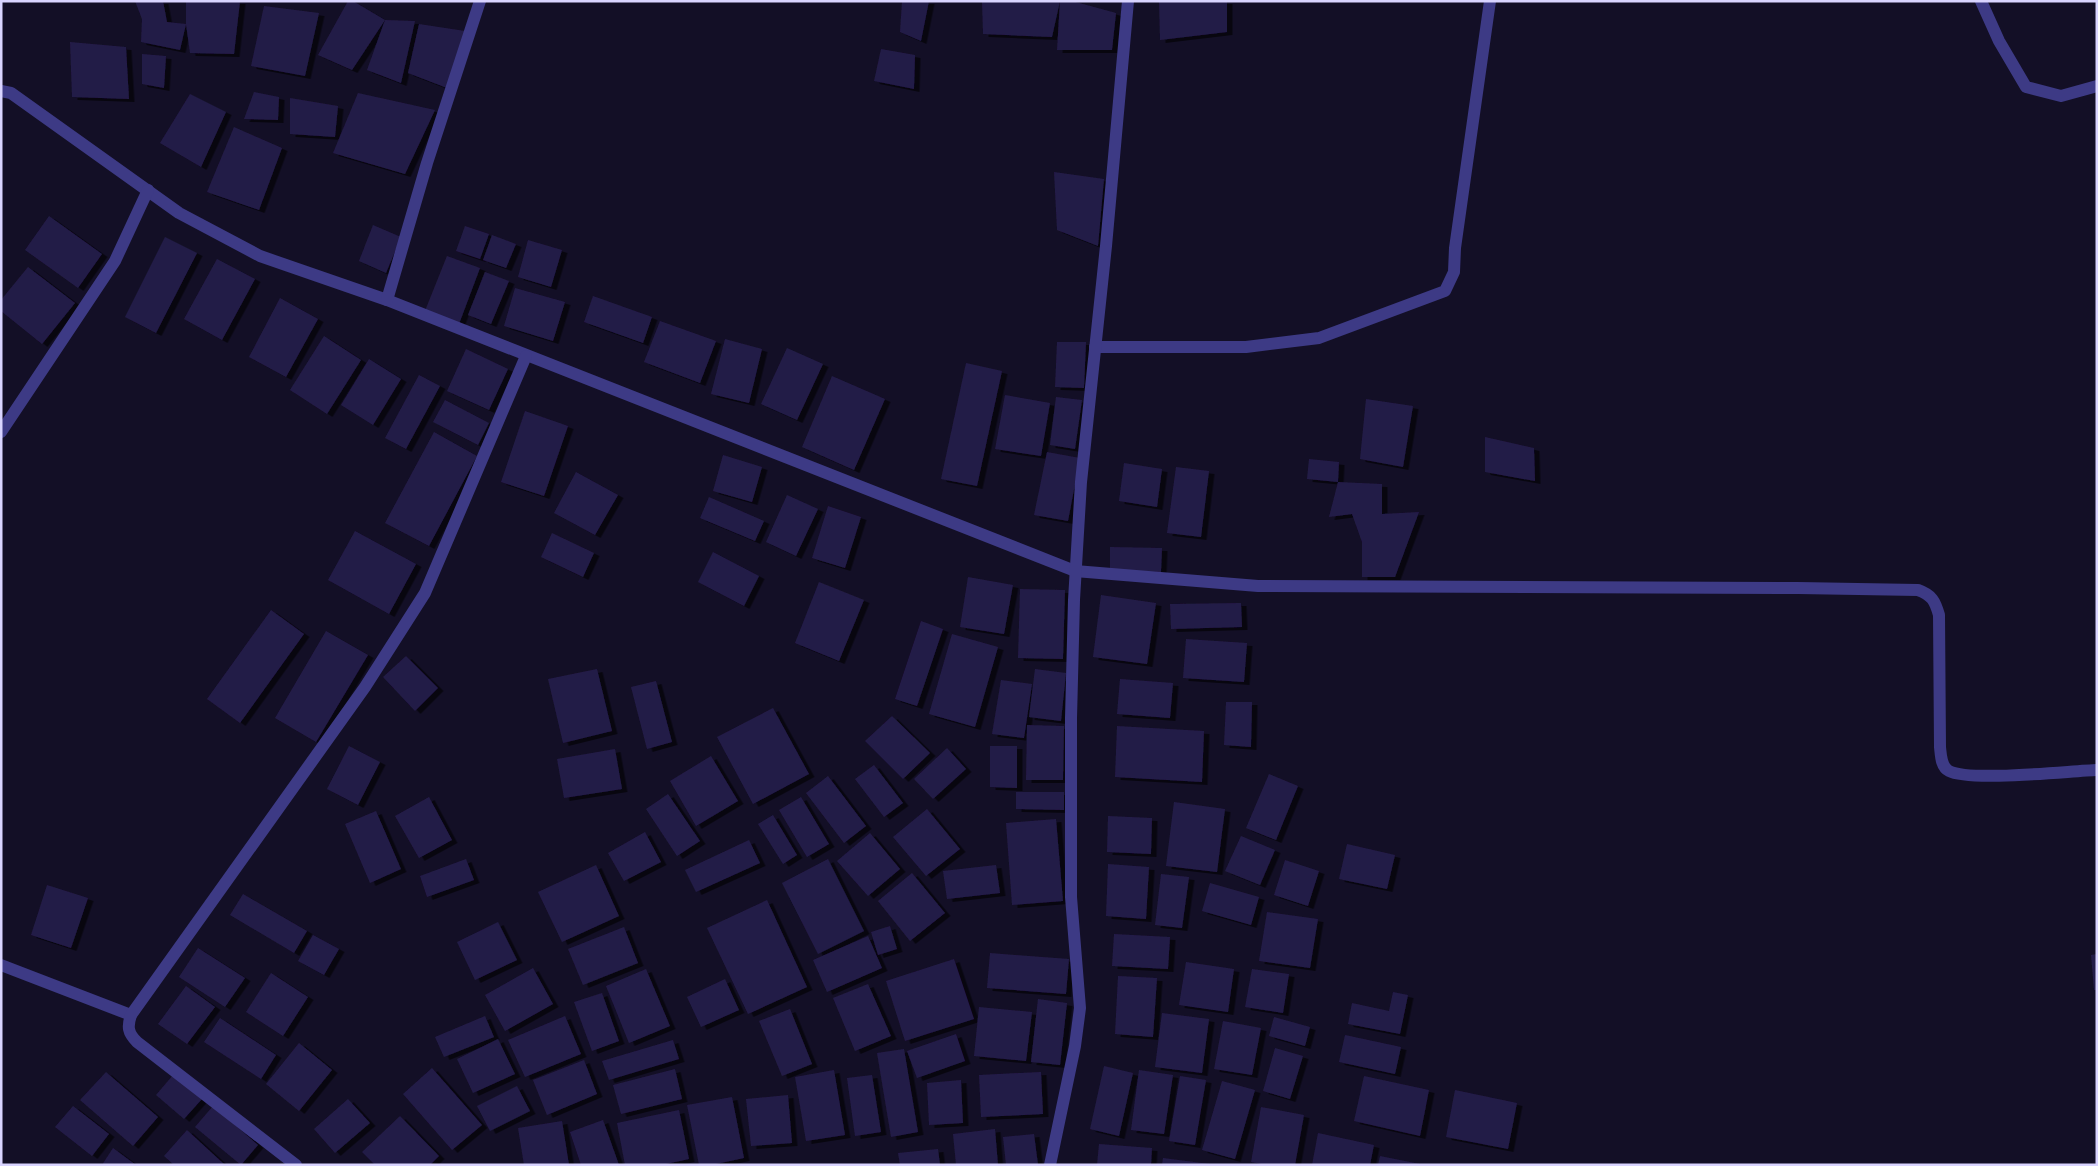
<svg xmlns="http://www.w3.org/2000/svg" width="2098" height="1166" viewBox="0 0 2098 1166" font-family="Mulish,sans-serif">
<style>
.building{fill:#241b47;filter:url(#shadow)}
.lines{fill:none;stroke-linecap:round;stroke-linejoin:round}
.minor{stroke:#3d3a85;stroke-width:12}
</style>
<defs>
<filter id="shadow"><feDropShadow dx="5.5" dy="3" stdDeviation="0" flood-color="#0009"/></filter>
</defs>
<rect width="100%" height="100%" fill="#130f26"/>
<g class="building">
<polygon points="135,1 163,1 167,22 186,24 180,50 141,42 142,19"/>
<polygon points="186,1 240,1 234,54 190,53 186,24"/>
<polygon points="348,1 353,1 385,20 352,70 318,55"/>
<polygon points="902,1 929,1 921,41 900,32"/>
<polygon points="982,1 1060,1 1052,37 983,34"/>
<polygon points="1060,1 1072,1 1116,13 1112,50 1057,50"/>
<polygon points="1159,1 1227,1 1227,32 1160,40"/>
<polygon points="264,6 319,13 305,76 251,66"/>
<polygon points="385,20 415,21 401,83 367,70"/>
<polygon points="419,24 465,31 447,88 408,73"/>
<polygon points="70,42 126,47 129,99 72,97"/>
<polygon points="881,49 915,55 914,89 874,81"/>
<polygon points="142,54 166,56 164,88 142,84"/>
<polygon points="254,92 279,97 278,120 244,119"/>
<polygon points="358,93 435,110 405,174 333,153"/>
<polygon points="190,94 226,112 201,167 160,143"/>
<polygon points="290,98 338,106 335,137 290,134"/>
<polygon points="234,127 282,148 259,210 207,192"/>
<polygon points="1054,172 1104,179 1098,246 1057,230"/>
<polygon points="49,216 102,254 78,288 25,250"/>
<polygon points="373,225 401,237 386,273 359,261"/>
<polygon points="465,226 489,234 480,259 456,251"/>
<polygon points="492,235 516,244 506,268 483,260"/>
<polygon points="165,237 197,253 156,333 125,317"/>
<polygon points="528,240 562,250 551,287 518,277"/>
<polygon points="447,256 480,268 459,324 425,311"/>
<polygon points="217,259 255,279 222,340 184,319"/>
<polygon points="28,267 75,303 42,344 1,311 1,300"/>
<polygon points="485,272 509,281 491,324 468,315"/>
<polygon points="515,288 565,302 553,341 504,326"/>
<polygon points="593,296 652,317 643,343 584,322"/>
<polygon points="280,298 318,319 286,377 249,357"/>
<polygon points="660,321 716,341 700,383 644,362"/>
<polygon points="324,336 361,360 327,414 290,390"/>
<polygon points="725,339 762,349 749,403 711,394"/>
<polygon points="1057,342 1086,342 1084,388 1055,387"/>
<polygon points="787,348 823,364 797,420 761,404"/>
<polygon points="466,349 508,369 489,410 447,391"/>
<polygon points="369,359 401,379 373,425 341,405"/>
<polygon points="966,363 1002,371 977,486 941,479"/>
<polygon points="419,375 440,386 406,449 385,438"/>
<polygon points="832,376 885,399 854,470 802,447"/>
<polygon points="1005,395 1050,403 1041,456 995,449"/>
<polygon points="1056,397 1082,400 1075,449 1050,445"/>
<polygon points="1366,399 1413,406 1403,467 1360,459"/>
<polygon points="445,400 489,423 478,445 433,422"/>
<polygon points="525,411 568,426 544,496 501,482"/>
<polygon points="434,432 477,456 429,546 385,523"/>
<polygon points="1485,437 1534,448 1535,481 1485,472"/>
<polygon points="1047,452 1080,458 1068,521 1034,515"/>
<polygon points="723,455 762,467 752,502 713,491"/>
<polygon points="1309,459 1339,462 1338,482 1307,479"/>
<polygon points="1124,463 1162,469 1157,507 1119,501"/>
<polygon points="1176,467 1209,471 1201,537 1167,533"/>
<polygon points="576,472 618,495 595,535 554,513"/>
<polygon points="1338,482 1382,484 1382,514 1419,512 1395,577 1362,577 1362,542 1352,514 1329,517"/>
<polygon points="787,495 818,509 796,556 766,542"/>
<polygon points="709,497 764,521 755,541 700,518"/>
<polygon points="828,506 861,517 845,568 812,558"/>
<polygon points="355,531 416,564 389,614 328,580"/>
<polygon points="552,533 594,553 583,577 541,557"/>
<polygon points="1110,547 1162,548 1161,572 1110,570"/>
<polygon points="713,552 759,576 744,606 698,582"/>
<polygon points="968,577 1013,585 1004,634 960,627"/>
<polygon points="819,582 864,600 839,661 795,643"/>
<polygon points="1020,589 1065,590 1063,659 1018,658"/>
<polygon points="1101,595 1156,603 1147,664 1093,657"/>
<polygon points="1241,603 1242,627 1171,629 1170,604"/>
<polygon points="271,610 304,634 240,723 207,699"/>
<polygon points="921,621 943,629 917,706 895,699"/>
<polygon points="326,631 368,655 316,742 275,718"/>
<polygon points="952,634 998,647 975,727 929,714"/>
<polygon points="1186,639 1247,643 1244,682 1183,678"/>
<polygon points="406,656 438,688 415,711 383,677"/>
<polygon points="597,669 612,731 563,743 548,679"/>
<polygon points="1035,669 1066,673 1061,721 1029,717"/>
<polygon points="1120,679 1173,683 1170,718 1117,714"/>
<polygon points="1001,680 1032,684 1024,738 992,734"/>
<polygon points="656,681 672,742 647,749 631,687"/>
<polygon points="1226,702 1252,702 1251,747 1224,745"/>
<polygon points="773,708 809,774 753,804 717,737"/>
<polygon points="892,716 930,753 903,779 865,741"/>
<polygon points="1027,725 1064,726 1063,780 1026,780"/>
<polygon points="1117,726 1204,731 1202,782 1115,777"/>
<polygon points="349,746 380,762 358,805 327,789"/>
<polygon points="990,746 1017,746 1017,788 990,787"/>
<polygon points="947,748 966,769 933,799 914,779"/>
<polygon points="615,749 622,789 564,798 557,759"/>
<polygon points="711,756 738,801 696,826 670,781"/>
<polygon points="874,765 903,803 884,817 855,779"/>
<polygon points="1269,774 1298,786 1276,840 1246,828"/>
<polygon points="828,776 866,826 844,843 806,793"/>
<polygon points="1016,792 1064,792 1064,810 1016,809"/>
<polygon points="668,794 700,841 677,856 646,809"/>
<polygon points="429,797 452,840 419,858 395,816"/>
<polygon points="801,797 829,844 807,857 779,810"/>
<polygon points="1174,802 1225,809 1217,872 1166,866"/>
<polygon points="927,809 960,849 926,876 893,837"/>
<polygon points="376,811 401,869 370,883 345,824"/>
<polygon points="773,815 797,855 783,864 758,824"/>
<polygon points="1108,816 1152,818 1151,854 1107,852"/>
<polygon points="1056,819 1063,901 1012,905 1006,823"/>
<polygon points="645,832 661,862 624,881 608,853"/>
<polygon points="870,833 900,869 868,896 837,861"/>
<polygon points="1241,836 1275,850 1260,885 1225,871"/>
<polygon points="749,840 760,863 696,892 685,870"/>
<polygon points="1347,844 1395,855 1387,889 1339,879"/>
<polygon points="466,859 474,880 427,897 420,876"/>
<polygon points="828,859 864,931 818,954 782,883"/>
<polygon points="1285,860 1319,871 1308,906 1274,895"/>
<polygon points="1108,864 1149,867 1146,919 1106,916"/>
<polygon points="596,865 619,916 562,942 538,892"/>
<polygon points="996,865 1000,893 947,899 943,871"/>
<polygon points="912,873 945,913 910,941 878,901"/>
<polygon points="1161,874 1189,877 1182,928 1155,925"/>
<polygon points="1210,883 1259,897 1251,925 1202,911"/>
<polygon points="47,885 88,898 71,948 31,935"/>
<polygon points="243,894 307,931 294,953 230,915"/>
<polygon points="767,900 807,987 748,1014 707,928"/>
<polygon points="1267,912 1318,919 1310,968 1259,961"/>
<polygon points="498,922 517,960 475,980 457,942"/>
<polygon points="890,926 897,949 878,955 871,932"/>
<polygon points="624,927 638,963 583,985 568,949"/>
<polygon points="1114,934 1170,937 1168,969 1112,966"/>
<polygon points="313,935 339,949 324,975 298,961"/>
<polygon points="868,936 882,968 827,992 813,960"/>
<polygon points="198,948 245,978 225,1007 179,977"/>
<polygon points="990,953 1069,959 1066,994 987,988"/>
<polygon points="2097,954 2097,990 2094,990 2091,955"/>
<polygon points="954,959 974,1019 905,1041 886,981"/>
<polygon points="1186,962 1234,969 1228,1012 1179,1005"/>
<polygon points="533,968 553,1004 505,1031 485,995"/>
<polygon points="646,969 670,1026 629,1043 606,986"/>
<polygon points="1252,969 1289,974 1283,1013 1245,1007"/>
<polygon points="271,973 308,997 283,1036 246,1012"/>
<polygon points="1118,976 1157,978 1153,1037 1115,1034"/>
<polygon points="725,979 739,1010 701,1027 687,997"/>
<polygon points="868,984 891,1036 855,1051 833,998"/>
<polygon points="186,986 215,1007 187,1044 158,1024"/>
<polygon points="1393,992 1408,995 1400,1034 1348,1024 1352,1003 1389,1011"/>
<polygon points="602,993 619,1041 592,1051 574,1002"/>
<polygon points="1038,999 1067,1003 1060,1065 1031,1062"/>
<polygon points="979,1007 1032,1012 1026,1061 974,1056"/>
<polygon points="790,1009 812,1064 782,1076 759,1021"/>
<polygon points="1162,1013 1209,1019 1202,1073 1155,1067"/>
<polygon points="485,1016 494,1037 444,1057 435,1037"/>
<polygon points="565,1016 581,1054 525,1077 508,1040"/>
<polygon points="1274,1017 1310,1027 1305,1046 1269,1036"/>
<polygon points="220,1018 276,1055 261,1079 204,1042"/>
<polygon points="1223,1021 1261,1028 1252,1075 1214,1069"/>
<polygon points="956,1034 965,1061 917,1078 907,1051"/>
<polygon points="1345,1035 1401,1047 1395,1074 1339,1062"/>
<polygon points="498,1039 515,1074 473,1093 457,1059"/>
<polygon points="673,1040 679,1059 609,1080 602,1061"/>
<polygon points="299,1043 332,1070 299,1111 266,1084"/>
<polygon points="1275,1048 1303,1056 1290,1099 1263,1091"/>
<polygon points="904,1049 918,1132 891,1137 877,1053"/>
<polygon points="584,1060 597,1094 547,1115 533,1080"/>
<polygon points="1104,1066 1133,1073 1119,1136 1090,1129"/>
<polygon points="432,1068 482,1125 452,1150 403,1094"/>
<polygon points="675,1069 682,1099 621,1114 613,1085"/>
<polygon points="834,1070 845,1135 806,1141 795,1077"/>
<polygon points="1139,1070 1173,1075 1164,1134 1131,1130"/>
<polygon points="106,1072 158,1117 133,1146 80,1100"/>
<polygon points="1041,1072 1043,1114 981,1117 979,1075"/>
<polygon points="173,1075 202,1099 184,1119 156,1095"/>
<polygon points="872,1075 881,1132 855,1136 847,1078"/>
<polygon points="1180,1076 1206,1080 1195,1145 1169,1141"/>
<polygon points="1364,1076 1429,1090 1420,1136 1354,1121"/>
<polygon points="961,1080 963,1123 929,1125 927,1083"/>
<polygon points="1222,1081 1255,1090 1235,1159 1202,1150"/>
<polygon points="517,1086 530,1111 490,1131 477,1106"/>
<polygon points="1455,1090 1517,1103 1508,1149 1446,1137"/>
<polygon points="788,1095 792,1143 751,1146 746,1099"/>
<polygon points="732,1097 744,1158 711,1165 699,1165 687,1105"/>
<polygon points="348,1099 370,1123 335,1153 314,1129"/>
<polygon points="73,1106 109,1134 92,1156 55,1127"/>
<polygon points="213,1106 258,1145 241,1165 195,1127"/>
<polygon points="1261,1107 1304,1115 1295,1165 1266,1165 1251,1162"/>
<polygon points="679,1110 689,1159 661,1165 625,1165 617,1123"/>
<polygon points="400,1116 439,1156 430,1165 375,1165 362,1152"/>
<polygon points="603,1120 619,1165 581,1165 570,1132"/>
<polygon points="562,1121 569,1165 524,1165 518,1128"/>
<polygon points="995,1129 998,1165 956,1165 953,1134"/>
<polygon points="187,1130 225,1165 174,1165 164,1156"/>
<polygon points="1318,1133 1374,1145 1370,1165 1312,1165"/>
<polygon points="1034,1134 1038,1165 1006,1165 1003,1137"/>
<polygon points="1099,1144 1152,1148 1151,1165 1097,1165"/>
<polygon points="113,1148 136,1165 102,1165"/>
<polygon points="938,1149 940,1165 900,1165 898,1153"/>
<polygon points="1380,1156 1420,1164 1420,1165 1378,1165"/>
<polygon points="1163,1158 1210,1164 1210,1165 1162,1165"/>
</g>
<g class="lines">
<g class="minor">
<polyline points="1981,1 1999,41 2026,87 2061,96 2097,86"/>
<path d="M1,91L11,93L179,213L260,256L387,300L1075,571L1258,586L1798,588L1918,590C1932,595 1935,601 1939,615L1940,747C1941,756 1941,767 1949,771C1970,782 2068,771 2097,770"/>
<polyline points="387,300 427,163 480,1"/>
<polyline points="1095,347 1246,347 1319,338 1445,291 1454,272 1455,248 1490,1"/>
<polyline points="1,432 115,261 148,190"/>
<polyline points="1,965 131,1015"/>
<path d="M296,1165L137,1042C128,1033 127,1027 131,1015L365,687L425,593L526,356"/>
<polyline points="1050,1165 1075,1046 1080,1008 1071,897 1071,718 1074,600 1081,482 1106,246 1128,1"/>
</g>
</g>
<rect width="2098" height="1166" fill="none" stroke="#d9d4ff" stroke-width="5"/>
</svg>
